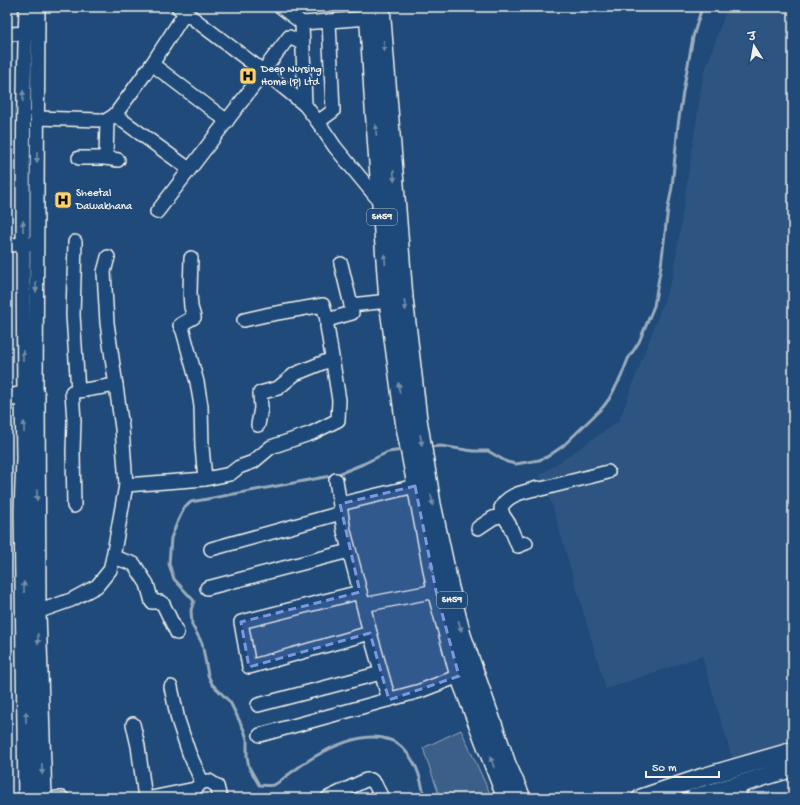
<svg xmlns="http://www.w3.org/2000/svg" width="800" height="805" viewBox="0 0 800 805" font-family="'Gochi Hand','Playpen Sans Deva',sans-serif">
<style>
.built{fill:#2d5581}
.green{fill:#3a5f88;stroke:#97a8b8}
.lines{fill:none;stroke-linecap:round;stroke-linejoin:round}
.stream{stroke:#9cacbb;stroke-width:3}
.minor-casing{stroke:#f4f1e8;stroke-width:16}
.major-casing{stroke:#f4f1e8;stroke-width:20}
.minor{stroke:#1f4a7a;stroke-width:13}
.major{stroke:#1f4a7a;stroke-width:17}
.oneway{fill:#748da6}
.marked{fill:#7e97df;fill-opacity:0.2;stroke:#7e97df;stroke-width:3;stroke-dasharray:8 5;stroke-linejoin:round}
.labels{text-anchor:middle;dominant-baseline:central;stroke-width:3;stroke-linejoin:round;paint-order:stroke}
.shield{fill:#1f4a7a;stroke:#b4bfc7;stroke-width:1}
.shield-label{font-size:10px;font-weight:bold;fill:#f4f1e8}
.poi-label{font-size:11px;fill:#f4f1e8;stroke:#1f4a7a;text-anchor:start}
</style>
<rect width="100%" height="100%" fill="#1f4a7a"/>
<filter id="ink" filterUnits="userSpaceOnUse"><feTurbulence type="fractalNoise" baseFrequency=".025" numOctaves="2"/><feDisplacementMap in="SourceGraphic" scale="8" xChannelSelector="R" yChannelSelector="G"/><feConvolveMatrix kernelMatrix="1 2 1 2 8 2 1 2 1" color-interpolation-filters="sRGB"/></filter>
<g filter="url(#ink)">
<polygon class="built" points="727,7 793,7 793,748 734,765 702,656 606,689 552,505 540,475 619,421 673,276 703,77"/>
<polygon class="green" points="461,730 492,798 440,798 423,748"/>
<g class="lines">
<g class="stream">
<polyline points="429,447 441,446 473,451 488,451 507,462 516,464 539,460 547,457 563,446 603,407 609,399 621,377 628,359 639,342 654,306 661,266 668,208 672,187 678,125 683,92 693,37 702,7"/>
<path d="M403,450L388,452L363,464L336,475L191,502L184,508L177,523L171,538L169,564L174,579L194,601L191,610L192,625L202,643L208,675L212,684L230,702L244,730L247,739V756L249,767L259,785C263,785 270,786 274,785C280,782 286,776 292,772C299,767 307,761 314,757C335,745 367,731 390,740C400,743 409,754 414,763C420,773 422,786 425,798"/>
</g>
<defs>
<g id="minor">
<polyline points="178,7 272,78 305,105 318,122 335,147 382,204"/>
<polyline points="281,7 302,23"/>
<polyline points="7,34 33,33"/>
<polyline points="152,64 227,121"/>
<polyline points="263,71 289,37 302,43"/>
<polyline points="305,105 302,23 369,18"/>
<polyline points="115,115 189,169"/>
<polyline points="37,118 99,120"/>
<polyline points="318,122 333,111 329,21"/>
<polyline points="79,158 106,158 107,120 115,115 152,64 185,13"/>
<polyline points="106,158 118,160"/>
<polyline points="157,212 264,72"/>
<polyline points="75,242 73,315 78,391"/>
<polyline points="7,245 31,244"/>
<polyline points="191,258 190,293 191,307 194,317 180,325 183,331 197,382 201,406 202,447 205,479"/>
<polyline points="341,264 351,305"/>
<polyline points="327,320 352,313 351,305 388,301"/>
<path d="M24,395C23,266 22,136 26,7"/>
<polyline points="36,395 38,7"/>
<polyline points="258,425 261,408 260,393 278,388 295,374 332,359"/>
<polyline points="336,480 344,531 357,580 370,633 389,700"/>
<polyline points="126,485 205,479 230,474 239,467 253,462 271,447 312,433 338,420 339,400 327,326 327,320 323,305 266,315 244,320"/>
<polyline points="340,504 415,486"/>
<polyline points="74,506 73,451 74,421 72,392 116,385"/>
<polyline points="478,528 493,518 503,515"/>
<path d="M526,543L518,546L509,524L503,515L501,508C507,494 525,492 538,488L541,489L608,472"/>
<polyline points="211,549 341,513"/>
<polyline points="113,557 134,564 147,584 152,602 160,602 163,604 177,633"/>
<polyline points="207,588 349,551"/>
<polyline points="360,592 241,622 249,667 370,633"/>
<polyline points="363,605 436,591"/>
<polyline points="29,613 37,612 71,600 97,586 110,570 113,557 126,485 122,428 107,323 104,272 108,257"/>
<polyline points="171,687 178,720 189,753 202,782"/>
<polyline points="258,705 381,673"/>
<polyline points="133,724 138,746 145,798"/>
<polyline points="260,735 420,691 459,676"/>
<polyline points="738,785 740,798"/>
<polyline points="56,798 62,798"/>
<polyline points="151,798 195,789 202,782 209,781 217,786 220,798"/>
<polyline points="328,798 366,780 371,780 375,784 382,798"/>
</g>
<g id="major">
<polyline points="368,7 373,94 388,301 405,427 436,591 459,676 506,798"/>
<polyline points="381,7 404,298 418,419 432,504 450,588 462,635 507,764 522,798"/>
<polyline points="24,395 25,458 23,511 27,798"/>
<polyline points="7,398 24,395 36,395 37,612 43,798"/>
<polyline points="641,798 703,777 793,751"/>
<polyline points="694,798 793,768"/>
</g>
</defs>
<use href="#minor" class="minor-casing"/>
<use href="#major" class="major-casing"/>
<use href="#minor" class="minor"/>
<use href="#major" class="major"/>
</g>
<defs><path id="oneway-solid" d="M-6-.8H1V-3.2L6.5 0L1 3.2V.8H-6Z"/></defs>
<g class="oneway">
<use href="#oneway-solid" transform="translate(384 46) rotate(86)"/>
<use href="#oneway-solid" transform="translate(23 96) rotate(-89)"/>
<use href="#oneway-solid" transform="translate(376 130) rotate(-94)"/>
<use href="#oneway-solid" transform="translate(37 157) rotate(90)"/>
<use href="#oneway-solid" transform="translate(394 176) rotate(86)"/>
<use href="#oneway-solid" transform="translate(23 226) rotate(-90)"/>
<use href="#oneway-solid" transform="translate(385 259) rotate(-94)"/>
<use href="#oneway-solid" transform="translate(36 287) rotate(90)"/>
<use href="#oneway-solid" transform="translate(405 305) rotate(82)"/>
<use href="#oneway-solid" transform="translate(23 356) rotate(-90)"/>
<use href="#oneway-solid" transform="translate(399 388) rotate(-97)"/>
<use href="#oneway-solid" transform="translate(24 427) rotate(-91)"/>
<use href="#oneway-solid" transform="translate(421 440) rotate(81)"/>
<use href="#oneway-solid" transform="translate(37 495) rotate(90)"/>
<use href="#oneway-solid" transform="translate(432 500) rotate(80)"/>
<use href="#oneway-solid" transform="translate(432 568) rotate(-101)"/>
<use href="#oneway-solid" transform="translate(24 587) rotate(-91)"/>
<use href="#oneway-solid" transform="translate(460 626) rotate(74)"/>
<use href="#oneway-solid" transform="translate(38 639) rotate(88)"/>
<use href="#oneway-solid" transform="translate(26 717) rotate(-91)"/>
<use href="#oneway-solid" transform="translate(492 762) rotate(-111)"/>
<use href="#oneway-solid" transform="translate(42 769) rotate(88)"/>
</g>
</g>
<path class="marked" d="M415,486L436,591L459,676L389,700L370,633L249,667L241,622L360,592L340,504Z"/>
<defs>
<symbol id="hospital-square" viewBox="-11 -11 22 22"><rect x="-9" y="-9" width="18" height="18" rx="4" fill="#ffd166" stroke="#1f4a7a"/><path d="M-5-5h3v3.5h4V-5h3V5h-3V1.5h-4V5h-3Z" fill="#111"/></symbol>
</defs>
<g fill-rule="evenodd">
<use href="#hospital-square" x="238" y="66" width="20" height="20"/>
<use href="#hospital-square" x="53" y="190" width="20" height="20"/>
</g>
<g class="labels">
<g class="shield">
<rect x="367" y="209" width="30" height="16" rx="3"/>
<rect x="437" y="592" width="30" height="16" rx="3"/>
</g>
<g class="shield-label">
<text x="382" y="217">SH59</text>
<text x="452" y="600">SH59</text>
</g>
<g class="poi-label">
<text x="261" y="70">Deep Nursing<tspan x="261" dy="13">Home (P) Ltd</tspan></text>
<text x="76" y="194">Sheetal<tspan x="76" dy="13">Dawakhana</tspan></text>
</g>
</g>
<rect width="800" height="805" fill="none" stroke="#1f4a7a" stroke-width="24"/>
<rect x="12" y="12" width="776" height="781" fill="none" stroke="#f4f1e8" stroke-width="1.5" filter="url(#ink)"/>
<g transform="translate(754 46) rotate(349)" stroke="#1f4a7a" stroke-width="3" paint-order="stroke">
<path d="M0-3L7 15L0 10L-7 15Z" fill="#f4f1e8"/>
<text y="-6" font-size="11" font-weight="bold" text-anchor="middle" fill="#f4f1e8">उ</text>
</g>
<path d="M646 771v6h73v-6" fill="none" stroke="#f4f1e8" stroke-width="2"/>
<text x="652" y="771" font-size="12" fill="#f4f1e8" stroke="#1f4a7a" stroke-width="3" paint-order="stroke">50 m</text>
</svg>
